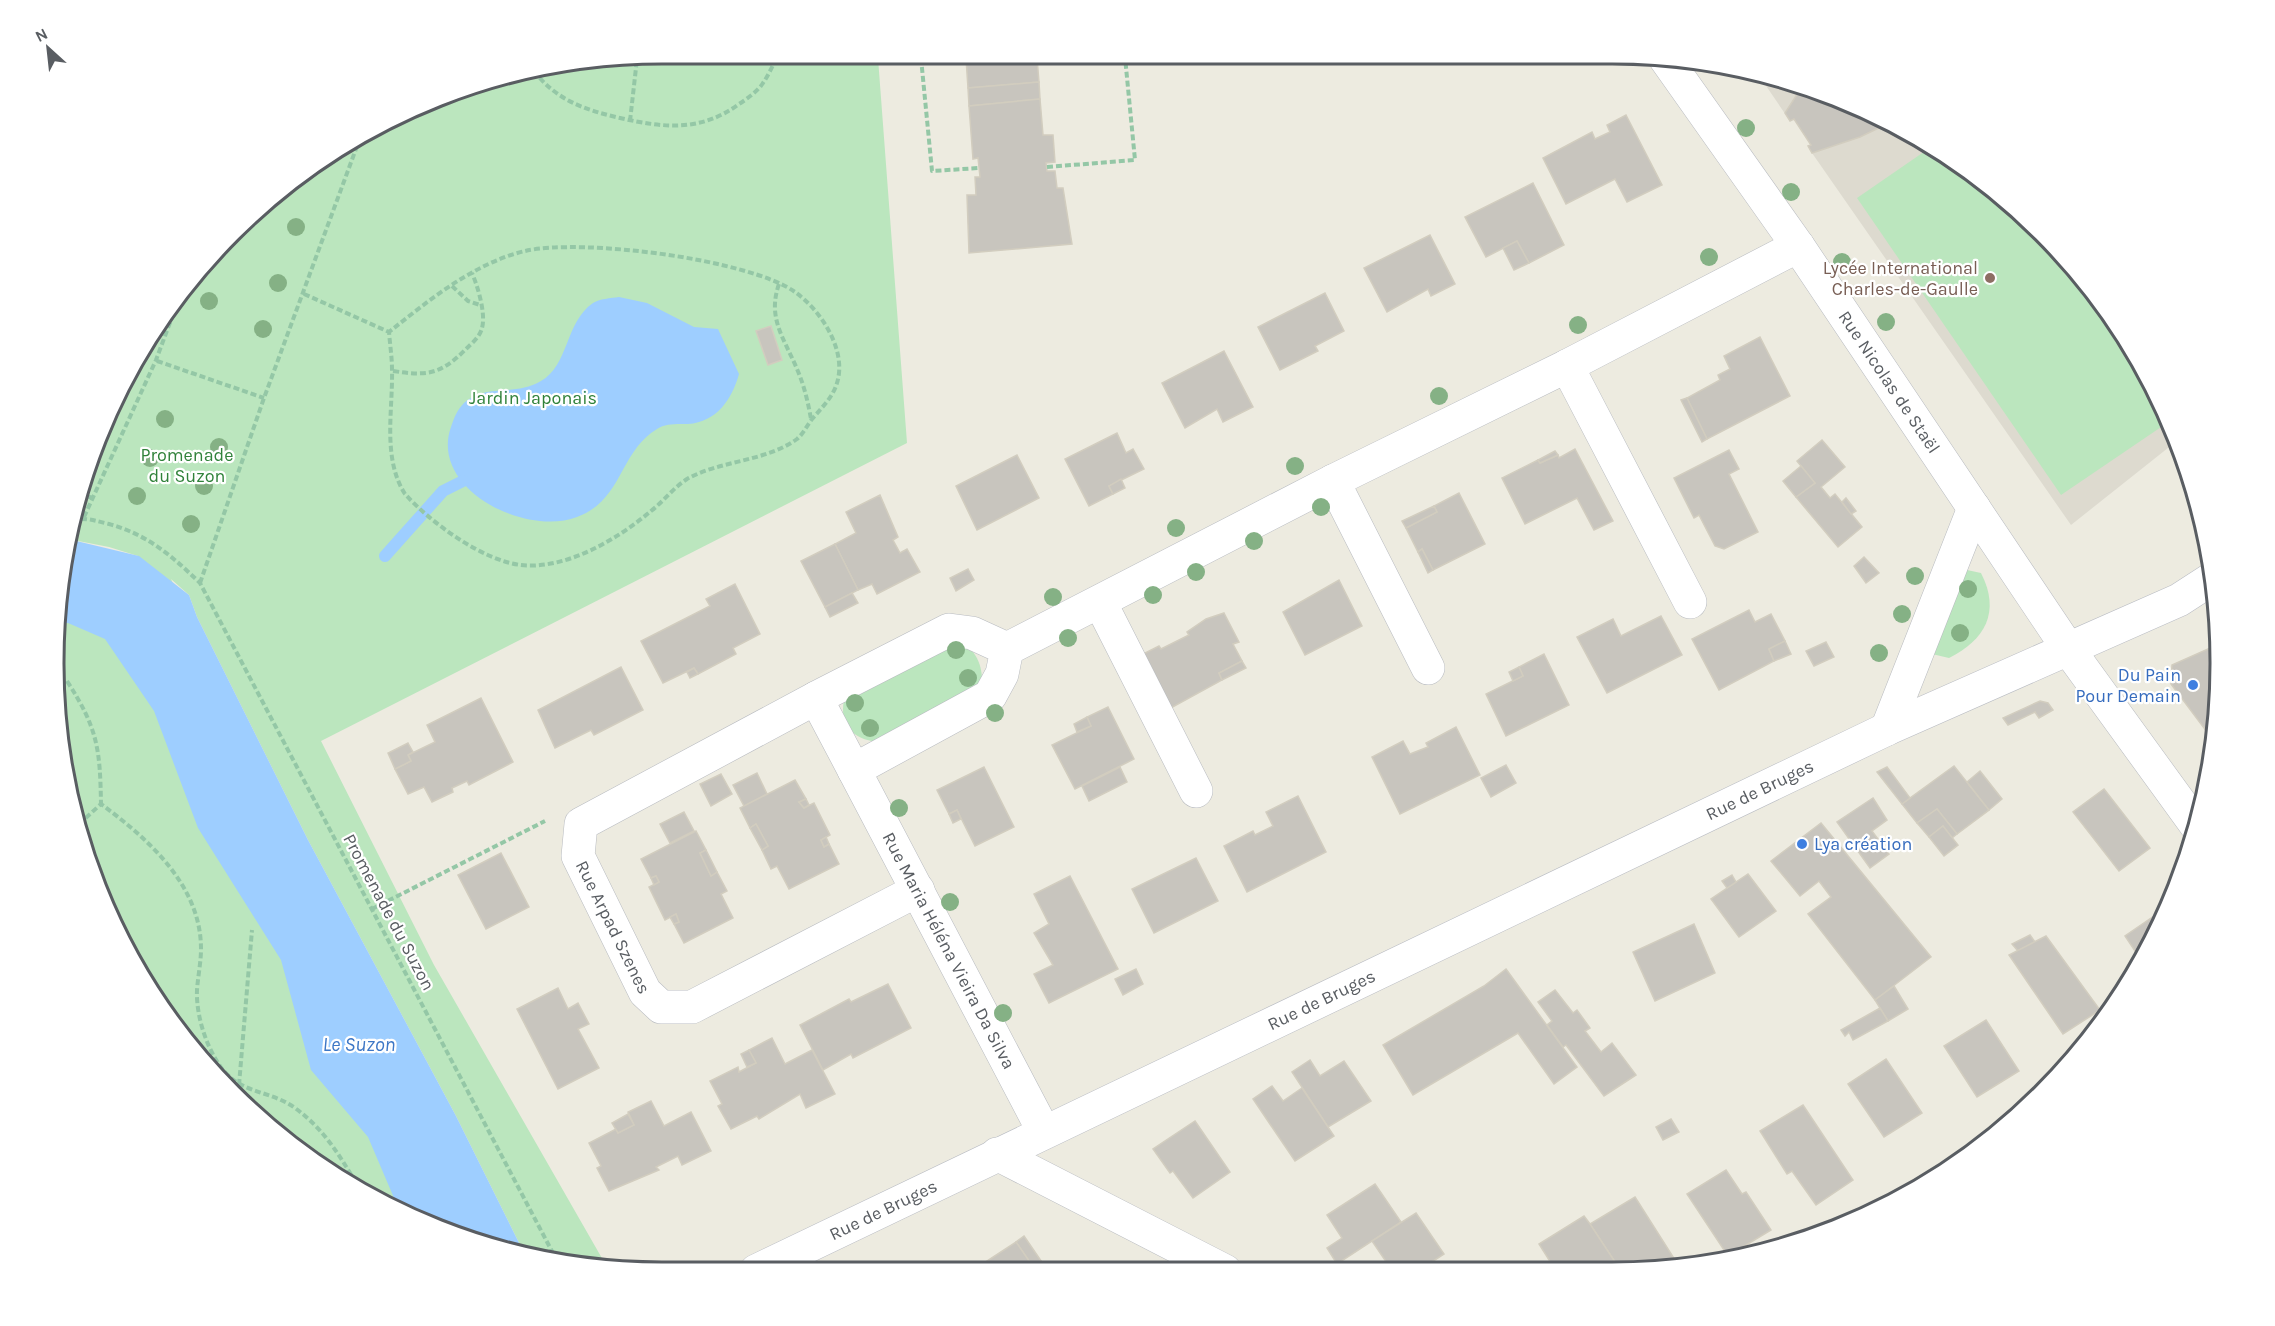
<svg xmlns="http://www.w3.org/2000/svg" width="2275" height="1326" viewBox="0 0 2275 1326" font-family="Karla,sans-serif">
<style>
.education{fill:#dddacf}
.green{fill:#bbe6be}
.water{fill:#9eceff}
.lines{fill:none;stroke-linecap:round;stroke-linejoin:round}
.stream{stroke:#9eceff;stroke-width:12}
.building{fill:#c8c5be;stroke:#d2cdbf;stroke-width:1.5}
.street-casing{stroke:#b8bbc0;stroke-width:34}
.secondary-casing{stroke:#b9bcc3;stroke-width:34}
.path{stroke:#94c7a6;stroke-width:4;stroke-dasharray:6 3;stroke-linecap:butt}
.street{stroke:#fff;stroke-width:33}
.secondary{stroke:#fff;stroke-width:33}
.tree{fill:#85b185}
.education-dot{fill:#8d6e63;stroke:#fff;stroke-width:2}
.shop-dot{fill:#3f7fe0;stroke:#fff;stroke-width:2}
.labels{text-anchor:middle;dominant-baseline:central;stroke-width:4.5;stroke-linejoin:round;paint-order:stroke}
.education-label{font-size:18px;fill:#785e54;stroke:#fff;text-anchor:end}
.street-label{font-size:18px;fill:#595d62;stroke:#fff}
.park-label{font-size:18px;fill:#30823a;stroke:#fff}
.shop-label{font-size:18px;fill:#366cbe;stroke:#fff;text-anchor:end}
.water-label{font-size:20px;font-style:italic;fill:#3d77c6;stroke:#fff}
.rim{fill:none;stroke:#595d62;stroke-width:3}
</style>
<rect width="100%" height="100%" fill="#edebe0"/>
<polygon class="education" points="1760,77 1807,86 1950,156 2042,232 2118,324 2178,440 2071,525 1812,153 1811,145 1794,119 1790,121"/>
<g class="green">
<polygon points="878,58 907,443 321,741 434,965 607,1267 523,1251 456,1116 308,840 197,617 189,595 171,579 467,1240 325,1170 261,1121 180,1034 100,896 66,782 55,702 59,584 62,567 138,556 109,547 68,539 75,505 117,394 157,324 232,233 293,180 393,117 468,86 583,59"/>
<polygon points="1931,147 1950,156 2042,232 2118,324 2170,421 2061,495 1857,198"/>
<path d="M1967,570L1981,573C2001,612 1985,640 1949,658L1932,654Z"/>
<path d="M957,638C976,650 983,664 982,686L877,742C853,739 839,725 844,700Z"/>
</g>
<g class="water">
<path d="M619,297L647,303L694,327L718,329L739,374C732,399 717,422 688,424C678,424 666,423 657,429C619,452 623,500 577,517C526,537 429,489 451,427C454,418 457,410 464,403C487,383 514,397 541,381C569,365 565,322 593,303C599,299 611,298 619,297Z"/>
<polygon points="68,539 139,556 189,595 197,617 308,840 456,1116 523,1251 467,1240 397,1205 368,1137 311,1070 281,960 198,828 154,711 105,639 68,623 58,623 59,584"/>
</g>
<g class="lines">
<polyline class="stream" points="385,556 443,491 463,481"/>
</g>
<g class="building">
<polygon points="966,58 1037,58 1039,82 968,88"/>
<polygon points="1039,82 1040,99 969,106 968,88"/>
<polygon points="1803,85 1807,86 1885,125 1860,137 1812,153 1808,146 1811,145 1794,119 1790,121 1785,113"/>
<polygon points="1040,99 1043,135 1053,135 1055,162 1046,163 1047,171 1055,171 1057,188 1063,188 1072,244 969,253 967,195 976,195 975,177 980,177 978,158 973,159 969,106"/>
<polygon points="1626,115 1662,185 1627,202 1615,179 1566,204 1543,158 1592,132 1595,139 1610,132 1607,125"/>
<polygon points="1533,183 1564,245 1529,263 1517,241 1486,257 1465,217"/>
<polygon points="1430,235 1455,284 1431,296 1428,289 1387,312 1364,268"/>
<polygon points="1517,241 1529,263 1514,270 1503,248"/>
<polygon points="1325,293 1344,331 1315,346 1318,351 1280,370 1258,327"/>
<polygon points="771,326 782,360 768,365 756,331"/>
<polygon points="1760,337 1790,396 1707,439 1687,398 1720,380 1718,375 1730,369 1724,356"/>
<polygon points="1224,351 1253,407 1223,422 1217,409 1185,428 1162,383"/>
<polygon points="1687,398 1707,439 1702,442 1681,400"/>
<polygon points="1117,433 1126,453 1133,449 1144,469 1109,486 1113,494 1089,506 1065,459"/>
<polygon points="1822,440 1845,467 1821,487 1830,498 1835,494 1862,527 1838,547 1796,497 1815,483 1797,461"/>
<polygon points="1575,449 1613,521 1594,530 1577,498 1525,524 1502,478 1538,460 1540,463 1558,455 1559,458"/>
<polygon points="1729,450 1739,469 1729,474 1758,532 1724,549 1715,546 1699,515 1694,518 1674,478"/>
<polygon points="1555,451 1558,455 1540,463 1538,460"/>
<polygon points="1017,455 1039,498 977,530 956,486"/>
<polygon points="1801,466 1815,483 1796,497 1783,481"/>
<polygon points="1121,479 1125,488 1113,494 1109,486"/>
<polygon points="1459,493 1485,544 1433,570 1422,549 1418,552 1406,528 1437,512 1434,506"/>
<polygon points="880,495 898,537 893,540 900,553 907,549 920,572 877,594 872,584 858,590 835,544 856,533 846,512"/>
<polygon points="1846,498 1856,511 1851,514 1842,502"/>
<polygon points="1434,506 1437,512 1406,528 1402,521"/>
<polygon points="835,544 858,590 825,607 801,561"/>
<polygon points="1422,549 1433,570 1428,573 1418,552"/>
<polygon points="1864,557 1879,573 1866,583 1854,566"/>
<polygon points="968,569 974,580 956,591 950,578"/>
<polygon points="1339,580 1362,626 1305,655 1283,612"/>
<polygon points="735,584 760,634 733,648 736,654 698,674 694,668 663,683 641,641 710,606 706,599"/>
<polygon points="852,593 858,603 830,617 825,607"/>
<polygon points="1749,610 1755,622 1771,614 1785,641 1769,649 1774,661 1719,690 1692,639"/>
<polygon points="1224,613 1239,642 1233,644 1242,661 1219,673 1222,680 1169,709 1141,655 1159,646 1161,649 1189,635 1187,632 1206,619"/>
<polygon points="1661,616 1682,655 1607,693 1577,637 1613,619 1621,636"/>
<polygon points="1785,641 1791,654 1774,661 1769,649"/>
<polygon points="1826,642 1834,657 1814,666 1806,651"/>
<polygon points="2219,644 2221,663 2214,733 2210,736 2171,684 2172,665"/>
<polygon points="1544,654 1569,705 1506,736 1486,694 1523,676 1519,667"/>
<polygon points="1242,661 1246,668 1222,680 1219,673"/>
<polygon points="621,667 643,710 594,735 591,730 555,748 538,710"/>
<polygon points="1519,667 1523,676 1513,681 1509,672"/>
<polygon points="694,668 698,674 690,678 687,672"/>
<polygon points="481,698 513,762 469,785 467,781 452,788 453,792 432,802 424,787 408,794 395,769 411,761 408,755 435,742 427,725"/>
<polygon points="2040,701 2048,703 2053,710 2039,718 2035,712 2008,725 2003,718"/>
<polygon points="1108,707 1134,759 1075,789 1052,745 1091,726 1087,717"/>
<polygon points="1087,717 1091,726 1077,732 1074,724"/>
<polygon points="1456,727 1480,775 1400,814 1372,757 1403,741 1410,754 1428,747 1426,743"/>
<polygon points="408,743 413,752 408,755 411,761 395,769 388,753"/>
<polygon points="1506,765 1516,783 1491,797 1481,778"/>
<polygon points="1954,766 1989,810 1957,834 1937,809 1917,823 1902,804"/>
<polygon points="984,767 1014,827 975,846 957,810 949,814 937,790"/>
<polygon points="1120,767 1127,782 1089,801 1082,786"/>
<polygon points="1887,767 1910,798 1902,804 1877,772"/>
<polygon points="1980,771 2002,799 1989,810 1967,782"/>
<polygon points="757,773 767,794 744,806 733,785"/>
<polygon points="721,774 732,794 711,806 700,784"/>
<polygon points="795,780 806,799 799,802 804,808 814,803 830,835 821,840 824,847 829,844 839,864 789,889 777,866 771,869 762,850 768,846 756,824 750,828 740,808"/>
<polygon points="2104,789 2150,848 2119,871 2073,812"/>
<polygon points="1298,796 1326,852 1247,892 1224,846 1253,831 1255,835 1273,826 1266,812"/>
<polygon points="1873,798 1887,820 1872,831 1889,854 1870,868 1837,822"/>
<polygon points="806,799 809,805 804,808 799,802"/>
<polygon points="1937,809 1957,834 1952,838 1943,826 1929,837 1917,823"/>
<polygon points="957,810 961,819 953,823 949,814"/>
<polygon points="684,812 694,831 670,843 660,824"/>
<polygon points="1821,823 1931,957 1875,1000 1808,914 1831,897 1819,881 1800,896 1771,861"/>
<polygon points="756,824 768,846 762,850 750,828"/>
<polygon points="1943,826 1958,845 1944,856 1929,837"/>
<polygon points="696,831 706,850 700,853 711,876 717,872 727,891 721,894 733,918 684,943 674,924 679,922 676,914 665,920 649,887 659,882 656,876 651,878 641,859"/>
<polygon points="826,837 829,844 824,847 821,840"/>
<polygon points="706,850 717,872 711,876 700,853"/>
<polygon points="501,853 529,907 486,929 458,875"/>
<polygon points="1196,858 1218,901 1154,933 1132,889"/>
<polygon points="1748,874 1776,911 1739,937 1711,899"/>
<polygon points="1732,875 1736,882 1727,888 1722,881"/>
<polygon points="656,876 659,882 654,885 651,878"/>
<polygon points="1070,876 1118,969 1049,1003 1034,974 1053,965 1034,933 1049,924 1034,894"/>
<polygon points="2170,905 2141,960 2125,936"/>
<polygon points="676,914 679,922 674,924 670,917"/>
<polygon points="1694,924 1715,973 1655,1001 1633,952"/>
<polygon points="2030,935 2035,942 2018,951 2012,944"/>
<polygon points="2046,936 2100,1010 2063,1034 2009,955"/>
<polygon points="1136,969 1143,984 1123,995 1115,979"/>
<polygon points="1506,969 1577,1067 1554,1084 1518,1033 1413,1095 1383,1045 1484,986"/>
<polygon points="888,984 911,1028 853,1058 851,1054 823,1070 800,1025 849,999 851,1002"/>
<polygon points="1894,986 1908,1009 1888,1021 1875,1000"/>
<polygon points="558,988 568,1009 578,1003 589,1024 578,1029 599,1068 558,1089 517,1009"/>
<polygon points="1555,990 1573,1013 1577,1010 1590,1028 1585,1031 1601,1052 1612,1043 1636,1075 1604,1096 1566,1045 1563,1047 1547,1025 1552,1021 1538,1002"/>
<polygon points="1880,1008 1888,1021 1853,1040 1849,1032 1845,1036 1841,1030"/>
<polygon points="1986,1020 2019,1071 1977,1097 1944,1046"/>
<polygon points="772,1038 785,1064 812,1050 835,1094 806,1108 800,1094 759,1119 757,1116 731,1129 718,1106 722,1104 710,1081 738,1067 739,1072 756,1063 749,1050"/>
<polygon points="749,1050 756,1063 747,1067 741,1054"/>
<polygon points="1886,1059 1922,1113 1884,1137 1848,1084"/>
<polygon points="1310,1060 1320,1076 1344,1061 1371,1101 1328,1127 1292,1072"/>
<polygon points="1272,1086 1283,1101 1302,1088 1334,1136 1295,1161 1253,1099"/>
<polygon points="651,1101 664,1126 691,1112 711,1151 682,1165 678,1156 656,1167 659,1170 609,1191 597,1168 601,1166 589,1143 616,1129 618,1133 634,1125 628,1112"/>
<polygon points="1803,1105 1853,1180 1816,1205 1792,1171 1787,1174 1760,1131"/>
<polygon points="628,1114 634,1125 618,1133 612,1123"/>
<polygon points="1671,1119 1679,1132 1663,1140 1656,1127"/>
<polygon points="1195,1121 1230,1172 1193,1198 1173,1171 1170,1173 1153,1149"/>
<polygon points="1726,1170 1742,1194 1746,1192 1771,1230 1728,1256 1687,1194"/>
<polygon points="1375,1184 1401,1222 1337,1264 1327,1248 1342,1238 1327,1215"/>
<polygon points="1635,1197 1675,1260 1660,1269 1621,1271 1590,1224"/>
<polygon points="1416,1213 1444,1254 1418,1271 1375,1271 1387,1263 1372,1241"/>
<polygon points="1584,1216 1590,1224 1621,1271 1556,1271 1539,1244"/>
<polygon points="1024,1236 1048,1271 1036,1271 1016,1242"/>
<polygon points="1016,1242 1036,1271 990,1271 984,1263"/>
<polygon points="984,1263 990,1271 972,1271"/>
</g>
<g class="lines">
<defs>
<g id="street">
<path id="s1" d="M1665,58L1798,246L2069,650L2196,825"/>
<polyline points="1567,366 1690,602"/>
<polyline points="1333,481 1428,668"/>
<polyline points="1100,602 1196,791"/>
<polygon points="949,630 972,633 1007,649 1002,674 990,696 854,770 816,698"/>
<polyline points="1007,649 1333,481 1567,366 1798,246"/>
<path id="s2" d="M816,698L581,824L578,856L645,992L661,1007H692L918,890"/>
<polyline points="1887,729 1974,508"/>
<path id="s3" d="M854,770L1044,1132"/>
<polyline points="997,1154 1225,1271"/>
</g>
<g id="secondary">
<path id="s4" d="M756,1271L1887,729L2179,600L2213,578"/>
</g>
</defs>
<use href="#street" class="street-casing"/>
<use href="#secondary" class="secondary-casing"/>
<g class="path">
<polyline points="921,58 932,171 979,168"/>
<path d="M534,71C556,100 585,110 620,118C664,128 701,132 739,104C747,99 758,91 763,83C768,76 772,67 776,59"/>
<polyline points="630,121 637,59"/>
<polyline points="1047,167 1135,160 1125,57"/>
<path d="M779,284C767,318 784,338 797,369C804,385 808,402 811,419"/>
<polyline points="452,286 468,301 480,305"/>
<path d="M304,294L389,332C390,345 392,357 392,370C393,410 382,458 405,494C430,522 483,561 521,565C566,570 618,539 651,511C664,501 673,488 687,479C721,460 765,462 797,439C804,433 807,425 813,418C825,404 837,393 839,373C842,343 819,309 795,292C748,259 582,238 525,251C474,263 428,301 389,332"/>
<polyline points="157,361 264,398"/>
<path d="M393,371C426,376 440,375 465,350C471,344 480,337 482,328C486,314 478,287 472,273"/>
<polyline points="79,494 93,498"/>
<polyline points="84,517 156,360 180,296"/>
<path d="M72,520C86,517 96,521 109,524C148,535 171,555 200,583L555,1257"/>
<polyline points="200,583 264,398 360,138"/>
<path d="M67,681C98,729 100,749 101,804"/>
<path d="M79,824L101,804C148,839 201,885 201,949C201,962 198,976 197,990C196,1014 205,1043 218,1063C238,1095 269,1089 295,1108C325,1130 339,1155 358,1186"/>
<polyline points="372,909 545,821"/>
<polyline points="239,1085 252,930"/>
</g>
<use href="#street" class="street"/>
<use href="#secondary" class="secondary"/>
</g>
<g class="tree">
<circle cx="1746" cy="128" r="9"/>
<circle cx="1791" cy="192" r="9"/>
<circle cx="296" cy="227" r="9"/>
<circle cx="1709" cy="257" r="9"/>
<circle cx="1842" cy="262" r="9"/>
<circle cx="278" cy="283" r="9"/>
<circle cx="209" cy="301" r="9"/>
<circle cx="1886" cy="322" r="9"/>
<circle cx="1578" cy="325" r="9"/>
<circle cx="263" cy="329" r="9"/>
<circle cx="1439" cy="396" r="9"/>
<circle cx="165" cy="419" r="9"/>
<circle cx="219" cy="447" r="9"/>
<circle cx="150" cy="458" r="9"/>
<circle cx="1295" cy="466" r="9"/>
<circle cx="204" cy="486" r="9"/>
<circle cx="137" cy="496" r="9"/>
<circle cx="1321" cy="507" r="9"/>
<circle cx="191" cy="524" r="9"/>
<circle cx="1176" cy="528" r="9"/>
<circle cx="1254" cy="541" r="9"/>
<circle cx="1196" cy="572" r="9"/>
<circle cx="1915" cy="576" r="9"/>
<circle cx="1968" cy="589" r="9"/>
<circle cx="1153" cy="595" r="9"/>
<circle cx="1053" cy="597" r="9"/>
<circle cx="1902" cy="614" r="9"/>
<circle cx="1960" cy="633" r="9"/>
<circle cx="1068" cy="638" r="9"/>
<circle cx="956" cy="650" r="9"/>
<circle cx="1879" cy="653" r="9"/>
<circle cx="968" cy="678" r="9"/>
<circle cx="855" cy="703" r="9"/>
<circle cx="995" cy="713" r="9"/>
<circle cx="870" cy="728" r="9"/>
<circle cx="899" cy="808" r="9"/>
<circle cx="950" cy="902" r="9"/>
<circle cx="1003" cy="1013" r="9"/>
</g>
<circle class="education-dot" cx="1990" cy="278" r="6"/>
<g class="shop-dot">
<circle cx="2193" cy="685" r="6"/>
<circle cx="1802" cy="844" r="6"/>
</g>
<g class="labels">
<g class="education-label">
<text x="1978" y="268">Lycée International<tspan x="1978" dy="21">Charles-de-Gaulle</tspan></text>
</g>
<g class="street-label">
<text stroke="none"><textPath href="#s1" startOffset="394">Rue Nicolas de Staël</textPath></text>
<text stroke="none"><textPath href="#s4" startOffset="1113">Rue de Bruges</textPath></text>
<text transform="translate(389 912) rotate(62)">Promenade du Suzon</text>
<text stroke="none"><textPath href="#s2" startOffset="378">Rue Arpad Szenes</textPath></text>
<text stroke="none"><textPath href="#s3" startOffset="204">Rue Maria Héléna Vieira Da Silva</textPath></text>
<text stroke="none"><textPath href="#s4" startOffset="627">Rue de Bruges</textPath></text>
<text stroke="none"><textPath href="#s4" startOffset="141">Rue de Bruges</textPath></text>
</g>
<g class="park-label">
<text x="533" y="398">Jardin Japonais</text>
<text x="187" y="455">Promenade<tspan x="187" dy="21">du Suzon</tspan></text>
</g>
<g class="shop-label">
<text x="2181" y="675">Du Pain<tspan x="2181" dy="21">Pour Demain</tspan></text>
<text x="1814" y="844" text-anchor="start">Lya création</text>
</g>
<g class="water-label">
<text x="359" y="1044">Le Suzon</text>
</g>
</g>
<path d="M0 0H2275V1326H0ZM662 64H1612A598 598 0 0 1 2210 662V664A598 598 0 0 1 1612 1262H662A598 598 0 0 1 64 664V662A598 598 0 0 1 662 64Z" fill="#fff" fill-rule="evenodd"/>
<path class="rim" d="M662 64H1612A598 598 0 0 1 2210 662V664A598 598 0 0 1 1612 1262H662A598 598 0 0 1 64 664V662A598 598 0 0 1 662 64Z"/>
<g transform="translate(48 48) rotate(333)" stroke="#ffffff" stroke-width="4.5" paint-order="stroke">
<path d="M0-4.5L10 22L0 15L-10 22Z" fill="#595d62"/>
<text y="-9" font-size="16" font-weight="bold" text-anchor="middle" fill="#595d62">N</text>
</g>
</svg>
